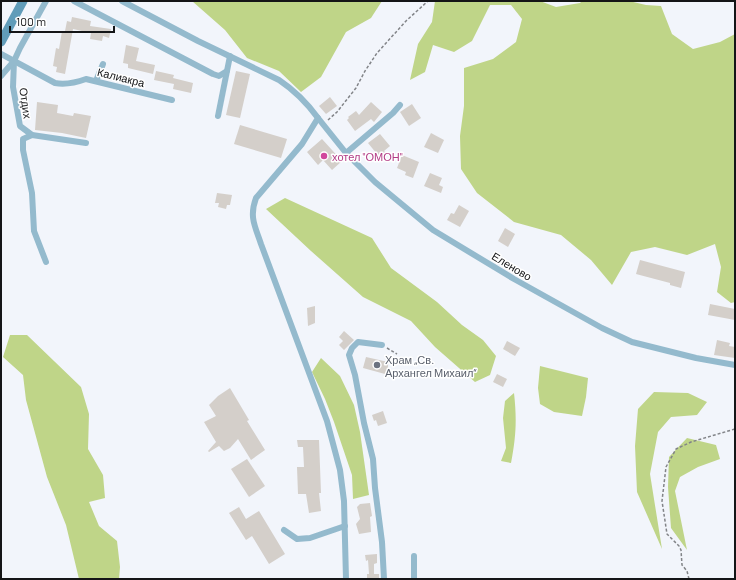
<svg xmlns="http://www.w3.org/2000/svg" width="736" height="580" viewBox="0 0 736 580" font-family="Barlow,sans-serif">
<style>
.green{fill:#bfd588}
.building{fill:#d4cfca}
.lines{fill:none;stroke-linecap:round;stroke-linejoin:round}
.path{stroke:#828488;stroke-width:1.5;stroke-dasharray:3 2;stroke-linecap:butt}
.street{stroke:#94bacd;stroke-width:6}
.secondary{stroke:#619cb9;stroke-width:9}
.hotel-dot{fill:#d1479c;stroke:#fff;stroke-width:1.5}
.worship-dot{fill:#6b7280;stroke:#fff;stroke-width:1.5}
.labels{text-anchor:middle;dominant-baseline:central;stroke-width:3;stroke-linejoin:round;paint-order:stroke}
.street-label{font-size:11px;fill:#141517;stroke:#fff}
.hotel-label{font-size:11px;fill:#b23c85;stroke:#fff;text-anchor:start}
.worship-label{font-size:11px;fill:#5b616d;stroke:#fff;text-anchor:start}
</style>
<rect width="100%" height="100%" fill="#f2f5fb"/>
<g class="green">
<polygon points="192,1 382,1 371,18 346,32 321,77 301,92 279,71 247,58 225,30"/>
<polygon points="435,1 540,1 556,7 580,3 582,1 629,1 646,5 661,6 672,34 693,49 720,42 735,34 735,302 731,303 717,292 721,267 715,244 687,255 655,247 631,252 612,285 591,260 561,235 514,222 477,193 461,169 460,136 464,106 464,68 493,59 516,42 522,19 511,5 490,5 472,41 454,52 433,45 425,72 410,80 418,44 432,22"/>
<polygon points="285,198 372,238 391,268 437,302 462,325 483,340 496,356 490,375 475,382 435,347 411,321 363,297 311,251 266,209"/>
<polygon points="10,335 27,335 81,387 89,414 88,449 103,475 105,498 89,502 99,526 117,541 120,567 119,579 79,579 66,525 47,477 26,400 23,375 3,357"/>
<polygon points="321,358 340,376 354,405 360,432 369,495 353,499 352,475 334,422 325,399 312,372"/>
<polygon points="540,366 588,378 586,397 582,416 554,412 540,404 538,388"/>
<polygon points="654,392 688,393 707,402 697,415 671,417 658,432 650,474 662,549 637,492 635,446 638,409"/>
<path d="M514,393C517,420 516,437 511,463L501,461L506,448L503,418L505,401Z"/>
<polygon points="687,438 716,445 720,459 698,467 680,477 675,491 687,550 671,528 668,487 669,457"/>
</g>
<g class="building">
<polygon points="72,17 91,21 90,26 111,29 109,38 103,36 102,41 90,39 91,33 73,29 65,74 56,72 57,67 53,66 56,48 59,49 62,31 65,31 67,21 71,22"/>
<polygon points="126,45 139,48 136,61 155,65 153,74 128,68 128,64 123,63"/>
<polygon points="156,71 174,75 173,78 193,83 191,93 173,89 174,84 154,80"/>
<polygon points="236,71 250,74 240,118 226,115"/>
<polygon points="330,97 337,106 326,114 319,106"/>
<polygon points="37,102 58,105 57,113 73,116 74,113 91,116 86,138 62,133 35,130"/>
<polygon points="371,102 382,112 374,122 371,119 355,131 347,120 349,118 348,117 356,111 359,115"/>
<polygon points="412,104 421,118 409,126 400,112"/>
<polygon points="240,125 287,139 281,158 234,144"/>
<polygon points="431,133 444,140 438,153 424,147"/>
<polygon points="380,134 390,146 384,151 387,154 381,159 368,143"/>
<polygon points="322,139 342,161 332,170 323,160 318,165 307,152"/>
<polygon points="402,155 419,162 413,178 405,175 406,172 397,168"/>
<polygon points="430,173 442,178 439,185 443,187 441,193 424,186"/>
<polygon points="217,193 232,195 230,205 227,205 226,209 218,207 219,203 215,203"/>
<polygon points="459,205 469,211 460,227 447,220 451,213 454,214"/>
<polygon points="505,228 515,234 508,247 498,241"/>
<polygon points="640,260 685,272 681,288 670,285 670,283 636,274"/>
<polygon points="710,304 735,309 735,320 708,315"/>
<polygon points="315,306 315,323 308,326 307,308"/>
<polygon points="344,331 354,340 344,350 339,345 343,341 339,337"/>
<polygon points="717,340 730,343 729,346 735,347 735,358 714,355"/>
<polygon points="507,341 520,348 515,356 503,349"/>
<polygon points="366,357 388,362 388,370 385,374 363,368"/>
<polygon points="497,374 507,379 503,387 493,382"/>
<polygon points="230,388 249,420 247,421 265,450 251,460 238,439 230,448 224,451 219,446 209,452 208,451 216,442 204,422 216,416 209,405 218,396"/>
<polygon points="383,411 387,423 378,426 376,420 374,421 372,415"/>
<polygon points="297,440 319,440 321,493 319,493 321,511 309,513 306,494 298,494 297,467 304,467 303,447 298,447"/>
<polygon points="247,459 265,486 249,497 231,469"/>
<polygon points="370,503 372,516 370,517 371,532 359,534 356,524 360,519 357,507 360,504"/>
<polygon points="239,507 246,519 259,511 285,554 269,564 252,536 246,540 229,513"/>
<polygon points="377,554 377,563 374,564 374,574 379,574 379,579 367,579 367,574 369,574 368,560 366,561 365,555"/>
</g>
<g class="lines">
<g class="path">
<polyline points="328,120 337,112 356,88 365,71 377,53 406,21 428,1"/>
<polyline points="387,348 397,354"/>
<polyline points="689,579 687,571 682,565 681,550 679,546 667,534 662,501 666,467 676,449 691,442 735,429"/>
</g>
<g class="street">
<polyline points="74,1 213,74 219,76 227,71 230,56"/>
<path d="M122,1L198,41L279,80C294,90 307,103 318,118L302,144L256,198C249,217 255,226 261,244L327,421L340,470L344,501L346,579"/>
<path d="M1,54L55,83C66,85 75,83 86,79L172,100"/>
<polyline points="14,61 13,87 20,126 32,135 86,143"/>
<polyline points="1,76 14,61 20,48 46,1"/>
<polyline points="96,81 103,64"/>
<polyline points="218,116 227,71"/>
<polyline points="318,118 346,153 375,182 433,230 514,279 602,328 632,342 696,358 735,365"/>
<polyline points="32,135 23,139 23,150 32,193 34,231 46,262"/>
<polyline points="346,153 393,113 400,105"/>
<polyline points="382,345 358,342 352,348 349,355 355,375 364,423 373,459 375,488 382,542 384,579"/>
<polyline points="284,530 297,539 310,538 345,526"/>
<polyline points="414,556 414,579"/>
</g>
<polyline class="secondary" points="1,42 23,1"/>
</g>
<circle class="hotel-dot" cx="324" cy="156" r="4"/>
<circle class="worship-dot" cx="377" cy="365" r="4"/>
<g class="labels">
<g class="street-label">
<text transform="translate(121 77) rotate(14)">Калиакра</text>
<text transform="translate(26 103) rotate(82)">Отдих</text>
<text transform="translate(512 266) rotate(31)">Еленово</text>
</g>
<g class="hotel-label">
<text x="332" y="156">хотел "ОМОН"</text>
</g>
<g class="worship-label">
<text x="385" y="359">Храм „Св.<tspan x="385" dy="13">Архангел Михаил“</tspan></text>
</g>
</g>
<rect width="736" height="580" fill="none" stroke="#141517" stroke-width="4"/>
<path d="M10 26v6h104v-6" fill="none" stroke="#141517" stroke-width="2"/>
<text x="16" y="26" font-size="12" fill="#141517" stroke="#ffffff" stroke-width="3" paint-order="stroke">100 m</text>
</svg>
